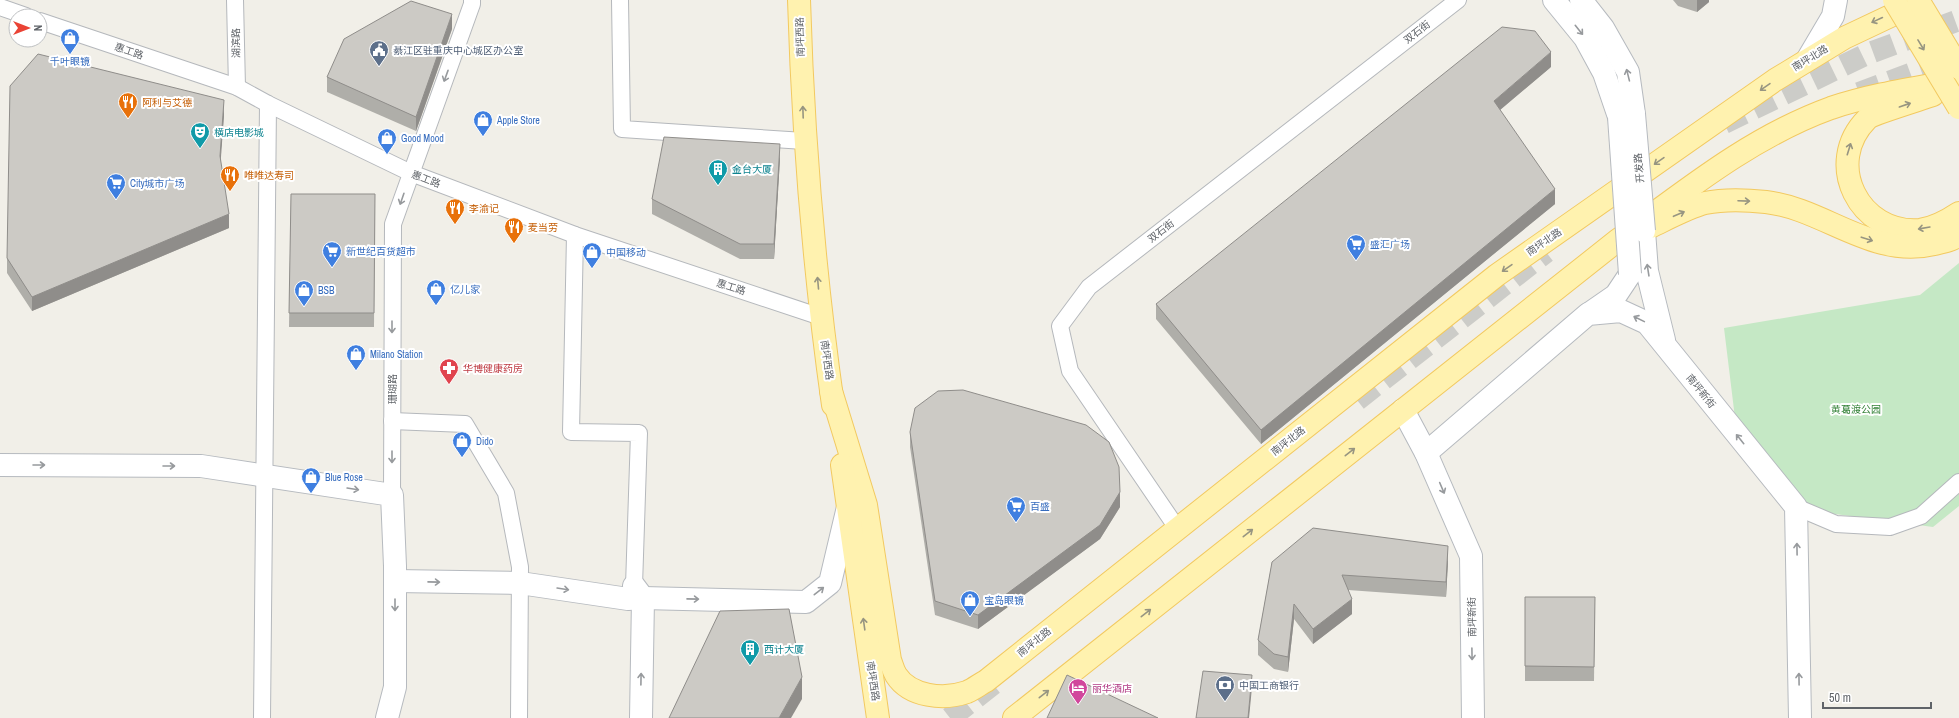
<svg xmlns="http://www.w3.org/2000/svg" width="1959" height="718" viewBox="0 0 1959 718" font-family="'Archivo Narrow','Noto Sans SC',sans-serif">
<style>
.green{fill:#c5e8c5}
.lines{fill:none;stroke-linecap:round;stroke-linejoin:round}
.highway-tunnel{stroke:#ccccc8;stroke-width:22;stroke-dasharray:22 11;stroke-linecap:butt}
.street-casing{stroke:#b5b8bc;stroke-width:18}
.secondary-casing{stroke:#b6babf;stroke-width:24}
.primary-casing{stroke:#f2c960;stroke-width:24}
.street{stroke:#fff;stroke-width:16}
.secondary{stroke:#fff;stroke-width:22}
.primary{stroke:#fff2af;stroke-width:22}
.secondary-bridge-casing{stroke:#b6babf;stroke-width:24;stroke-linecap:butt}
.primary-bridge-casing{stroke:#f2c960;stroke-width:24;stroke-linecap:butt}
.secondary-bridge{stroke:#fff;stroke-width:22}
.primary-bridge{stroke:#fff2af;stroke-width:22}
.wall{fill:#afaea9}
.shaded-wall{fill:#8f8d8a}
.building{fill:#cccac5;stroke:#8f8d8a}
.oneway{stroke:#979581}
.oneway2{stroke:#979a9d}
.labels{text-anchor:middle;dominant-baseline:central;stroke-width:4;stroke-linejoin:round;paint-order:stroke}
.street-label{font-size:10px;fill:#5f6368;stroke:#fff}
.service-label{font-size:10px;fill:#4e5e75;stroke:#fff;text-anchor:start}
.shop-label{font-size:10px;fill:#366cbe;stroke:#fff;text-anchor:start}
.food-label{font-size:10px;fill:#c56008;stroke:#fff;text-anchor:start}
.culture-label{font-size:10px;fill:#0d838f;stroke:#fff;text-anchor:start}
.health-label{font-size:10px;fill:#be3a42;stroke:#fff;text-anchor:start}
.park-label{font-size:10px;fill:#348238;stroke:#fff}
.hotel-label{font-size:10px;fill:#b23c85;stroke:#fff;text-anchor:start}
</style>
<rect width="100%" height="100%" fill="#f1efe8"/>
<polygon class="green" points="1959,263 1959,506 1933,527 1805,510 1735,418 1724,328 1920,295"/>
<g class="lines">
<g class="highway-tunnel">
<polyline points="1859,93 1951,59"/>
<polyline points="1724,123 1867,54 1959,20"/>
<polyline points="1357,400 1546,252"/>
<polyline points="950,718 993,684"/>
</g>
<defs>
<g id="street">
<polyline points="235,0 237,87"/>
<polyline points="620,0 622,129 804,141"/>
<polyline points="0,7 26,16"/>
<polyline points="40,21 237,87 268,104 411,173 575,235 821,317"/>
<polyline points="575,235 571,432 639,433 634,586 629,596"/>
<polyline points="392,421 465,424 506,493 520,567 519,718"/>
<polyline points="392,495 393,224 472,4 472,0"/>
<polyline points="1796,507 1836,524 1890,527 1921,516 1959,482"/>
<polyline points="1177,528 1070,371 1060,326 1089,287 1458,0"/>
<polyline points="262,718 268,104"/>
</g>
<g id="secondary">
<polyline points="1554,0 1585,38 1604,73 1619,117"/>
<polyline points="1581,0 1603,28 1628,72 1634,114"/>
<polyline points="1807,60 1833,16 1836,0"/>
<polyline points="1644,231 1647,271 1664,340"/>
<polyline points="1590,313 1616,295 1630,274"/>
<polyline points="1403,410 1426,453 1471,556 1473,718"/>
<polyline points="1426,453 1588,314 1621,311 1647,323 1796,507 1800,718"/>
<polyline points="0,465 201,466 392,495 395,566 395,687 387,718"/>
<polyline points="395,581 520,583 628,599 643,598 806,602 830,583 848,507"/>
<polyline points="634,586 643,598 641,718"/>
</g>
<g id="primary">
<path d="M799,0C803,136 814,271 833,405"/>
<path d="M1933,95C1922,99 1872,114 1867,119C1823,163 1859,235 1920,230C1935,228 1947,221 1959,213"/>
<path d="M1650,227C1667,219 1687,208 1705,203C1724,199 1748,200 1766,202C1825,209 1872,259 1934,244C1943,242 1951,241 1959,235"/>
<path d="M831,391L866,505L890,660C892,665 893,670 896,675C910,697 944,700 967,692C974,689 980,684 986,681L1497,275L1775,80L1844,38L1918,3"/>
<polyline points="842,465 878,718"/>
<path d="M1014,718L1618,240C1685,191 1751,137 1831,108C1873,94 1916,88 1959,80"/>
</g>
</defs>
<use href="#street" class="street-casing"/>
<use href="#secondary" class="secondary-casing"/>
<use href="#primary" class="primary-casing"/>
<use href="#street" class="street"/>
<use href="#secondary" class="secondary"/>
<use href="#primary" class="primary"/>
<defs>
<g id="secondary-bridge">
<polyline points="1634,114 1644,231"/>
<polyline points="1619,117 1630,274"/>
</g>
<g id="primary-bridge">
<polyline points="1894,0 1959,108"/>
<polyline points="1918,0 1959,68"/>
</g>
</defs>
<use href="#secondary-bridge" class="secondary-bridge-casing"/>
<use href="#primary-bridge" class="primary-bridge-casing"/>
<use href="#secondary-bridge" class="secondary-bridge"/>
<use href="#primary-bridge" class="primary-bridge"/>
</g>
<g class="wall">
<polygon points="1673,0 1709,0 1709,2 1697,12 1678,6"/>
<polygon points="452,29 416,131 327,92 327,77"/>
<polygon points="1551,67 1500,110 1555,204 1261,444 1156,319 1156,304"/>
<polygon points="224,115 220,161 229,228 32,311 7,273 7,258"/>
<polygon points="780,158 774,259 740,259 652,214 652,199"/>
<polygon points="291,194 375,194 374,327 289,327"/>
<polygon points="910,432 1120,507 1100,539 978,629 935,615 910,447"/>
<polygon points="1448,561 1446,597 1348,590 1352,614 1313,644 1294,619 1288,672 1274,669 1258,655 1258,640 1272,562"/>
<polygon points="1525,597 1595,597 1594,681 1525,681"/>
</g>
<g class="shaded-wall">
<polygon points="1697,0 1709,0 1709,2 1697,12"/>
<polygon points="452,14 452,29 416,131 416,117"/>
<polygon points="1551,52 1551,67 1494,115 1494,101"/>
<polygon points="224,100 224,115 220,171 220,156"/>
<polygon points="780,144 780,158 774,259 774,244"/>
<polygon points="1555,189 1555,204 1261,444 1261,430"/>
<polygon points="229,214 229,228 32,311 32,297"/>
<polygon points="1120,492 1120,507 1100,539 978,629 978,615"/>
<polygon points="1448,546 1448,561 1446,597 1446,582"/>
<polygon points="1352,599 1352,614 1313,644 1313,629"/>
<polygon points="1294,604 1294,619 1288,672 1288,657"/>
<polygon points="1252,675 1252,687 1249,718 1248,718"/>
<polygon points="802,677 802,699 791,718 779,718"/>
</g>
<g class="building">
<polygon points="411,1 452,14 416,117 327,77 344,39"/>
<polygon points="1502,27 1535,31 1551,52 1494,101 1555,189 1261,430 1156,304"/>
<polygon points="38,54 224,100 220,156 229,214 32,297 7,258 10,86"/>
<polygon points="664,137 780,144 774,244 740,244 652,199"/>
<polygon points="291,194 375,194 374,313 289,313"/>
<polygon points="963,390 1086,425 1109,442 1119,467 1120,492 1100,525 978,615 935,601 910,432 915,408 938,391"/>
<polygon points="1313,528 1448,546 1446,582 1342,575 1352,599 1313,629 1294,604 1288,657 1274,654 1258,640 1272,562"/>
<polygon points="1525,597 1595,597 1594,667 1525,666"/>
<polygon points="789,609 802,677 779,718 669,718 720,611"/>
<polygon points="1203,671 1252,675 1248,718 1196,718"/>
<polygon points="1067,675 1158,718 1047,718"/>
</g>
<defs><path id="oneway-shaft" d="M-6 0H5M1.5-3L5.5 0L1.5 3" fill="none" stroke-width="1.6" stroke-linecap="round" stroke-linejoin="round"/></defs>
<g class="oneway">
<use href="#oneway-shaft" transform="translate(1877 20) rotate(155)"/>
<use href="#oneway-shaft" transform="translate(1921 45) rotate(59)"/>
<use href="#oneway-shaft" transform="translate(1765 87) rotate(145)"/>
<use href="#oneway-shaft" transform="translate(1905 105) rotate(-19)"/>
<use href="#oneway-shaft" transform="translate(803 112) rotate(-92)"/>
<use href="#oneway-shaft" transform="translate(1849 149) rotate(-73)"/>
<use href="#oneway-shaft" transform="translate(1659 161) rotate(145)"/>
<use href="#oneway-shaft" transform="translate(1744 201) rotate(2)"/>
<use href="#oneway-shaft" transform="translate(1679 214) rotate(-23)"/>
<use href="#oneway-shaft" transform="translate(1924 228) rotate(170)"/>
<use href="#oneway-shaft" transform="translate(1867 239) rotate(18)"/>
<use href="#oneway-shaft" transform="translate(1507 268) rotate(145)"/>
<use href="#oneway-shaft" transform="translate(818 283) rotate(-95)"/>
<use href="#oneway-shaft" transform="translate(1350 452) rotate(-38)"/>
<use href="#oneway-shaft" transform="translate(1248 533) rotate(-38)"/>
<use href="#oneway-shaft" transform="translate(1146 613) rotate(-38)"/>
<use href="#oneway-shaft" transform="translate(864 624) rotate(-98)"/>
<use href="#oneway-shaft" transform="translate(1044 694) rotate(-38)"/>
</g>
<g class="oneway2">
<use href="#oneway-shaft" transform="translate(1579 30) rotate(51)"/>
<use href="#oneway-shaft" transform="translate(1628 75) rotate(-104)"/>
<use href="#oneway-shaft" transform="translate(446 76) rotate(110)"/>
<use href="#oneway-shaft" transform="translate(402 199) rotate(109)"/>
<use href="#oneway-shaft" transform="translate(1648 270) rotate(-99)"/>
<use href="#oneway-shaft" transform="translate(1639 319) rotate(-154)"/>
<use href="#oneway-shaft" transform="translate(392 327) rotate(90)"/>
<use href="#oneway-shaft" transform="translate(1740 439) rotate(-129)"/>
<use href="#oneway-shaft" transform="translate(392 457) rotate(90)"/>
<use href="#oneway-shaft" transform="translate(39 465)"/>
<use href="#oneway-shaft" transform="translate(169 466)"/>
<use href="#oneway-shaft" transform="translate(1442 488) rotate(67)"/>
<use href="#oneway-shaft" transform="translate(353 489) rotate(9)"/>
<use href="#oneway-shaft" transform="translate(1797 549) rotate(-91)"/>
<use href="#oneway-shaft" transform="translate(434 582) rotate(1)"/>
<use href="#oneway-shaft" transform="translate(563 589) rotate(9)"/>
<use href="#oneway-shaft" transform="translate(819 591) rotate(-38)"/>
<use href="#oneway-shaft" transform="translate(693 599) rotate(1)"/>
<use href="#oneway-shaft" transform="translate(395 605) rotate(90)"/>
<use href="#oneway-shaft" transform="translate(1472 654) rotate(89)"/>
<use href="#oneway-shaft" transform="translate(641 679) rotate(-89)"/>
<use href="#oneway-shaft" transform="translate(1799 679) rotate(-91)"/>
</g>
<defs>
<symbol id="shop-pin" viewBox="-11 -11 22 30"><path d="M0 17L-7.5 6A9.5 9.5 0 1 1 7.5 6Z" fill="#3f7fe0" stroke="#fff"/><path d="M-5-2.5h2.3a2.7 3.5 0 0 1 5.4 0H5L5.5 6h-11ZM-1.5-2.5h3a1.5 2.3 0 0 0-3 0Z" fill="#fff"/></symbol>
<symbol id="civic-pin" viewBox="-11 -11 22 30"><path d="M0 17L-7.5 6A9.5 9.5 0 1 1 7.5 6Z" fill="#5c6f8a" stroke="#fff"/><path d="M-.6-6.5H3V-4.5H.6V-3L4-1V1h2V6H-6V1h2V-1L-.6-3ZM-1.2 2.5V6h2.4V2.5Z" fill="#fff"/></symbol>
<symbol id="restaurant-pin" viewBox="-11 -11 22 30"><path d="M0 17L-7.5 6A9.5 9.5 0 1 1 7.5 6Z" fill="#e8710a" stroke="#fff"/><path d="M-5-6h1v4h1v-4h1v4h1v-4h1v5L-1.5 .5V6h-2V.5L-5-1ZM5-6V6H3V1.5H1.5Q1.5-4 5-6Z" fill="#fff"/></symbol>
<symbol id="theatre-pin" viewBox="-11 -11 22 30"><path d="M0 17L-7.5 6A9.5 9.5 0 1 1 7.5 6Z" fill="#0f9aa8" stroke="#fff"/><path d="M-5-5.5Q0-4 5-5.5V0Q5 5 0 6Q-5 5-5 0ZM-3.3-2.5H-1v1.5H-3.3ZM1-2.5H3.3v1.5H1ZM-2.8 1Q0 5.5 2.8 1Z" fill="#fff"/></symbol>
<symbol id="building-pin" viewBox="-11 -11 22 30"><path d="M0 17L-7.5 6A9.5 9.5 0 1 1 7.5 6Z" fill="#0f9aa8" stroke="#fff"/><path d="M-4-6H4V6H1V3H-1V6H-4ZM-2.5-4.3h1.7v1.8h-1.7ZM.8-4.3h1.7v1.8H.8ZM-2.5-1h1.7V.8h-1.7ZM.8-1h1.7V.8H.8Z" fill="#fff"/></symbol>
<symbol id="supermarket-pin" viewBox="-11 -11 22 30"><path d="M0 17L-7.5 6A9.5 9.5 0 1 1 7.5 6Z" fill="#3f7fe0" stroke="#fff"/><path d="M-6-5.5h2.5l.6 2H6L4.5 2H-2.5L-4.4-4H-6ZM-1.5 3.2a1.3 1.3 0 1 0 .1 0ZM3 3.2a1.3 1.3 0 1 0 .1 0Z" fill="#fff"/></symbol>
<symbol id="pharmacy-pin" viewBox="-11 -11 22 30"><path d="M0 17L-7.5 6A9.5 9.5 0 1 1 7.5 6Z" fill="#e0444e" stroke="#fff"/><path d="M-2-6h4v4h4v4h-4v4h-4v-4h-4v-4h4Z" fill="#fff"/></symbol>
<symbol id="bank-pin" viewBox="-11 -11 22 30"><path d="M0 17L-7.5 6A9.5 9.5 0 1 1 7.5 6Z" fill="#5c6f8a" stroke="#fff"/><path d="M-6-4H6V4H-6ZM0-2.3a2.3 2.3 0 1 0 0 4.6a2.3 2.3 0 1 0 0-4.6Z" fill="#fff"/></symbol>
<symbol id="hotel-pin" viewBox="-11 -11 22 30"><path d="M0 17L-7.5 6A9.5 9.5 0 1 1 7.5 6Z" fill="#d1479c" stroke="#fff"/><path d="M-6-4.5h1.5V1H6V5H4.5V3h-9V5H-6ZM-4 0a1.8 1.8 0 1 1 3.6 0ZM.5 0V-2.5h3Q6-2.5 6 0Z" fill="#fff"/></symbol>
</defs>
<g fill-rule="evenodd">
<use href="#shop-pin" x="59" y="27" width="22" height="30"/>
<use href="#civic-pin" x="368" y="39" width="22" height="30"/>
<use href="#restaurant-pin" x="117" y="91" width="22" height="30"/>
<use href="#shop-pin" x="472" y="109" width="22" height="30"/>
<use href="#theatre-pin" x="189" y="121" width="22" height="30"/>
<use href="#shop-pin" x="376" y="127" width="22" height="30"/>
<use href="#building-pin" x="707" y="158" width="22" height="30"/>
<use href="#restaurant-pin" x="219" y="164" width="22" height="30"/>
<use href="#supermarket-pin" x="105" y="172" width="22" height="30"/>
<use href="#restaurant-pin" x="444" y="197" width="22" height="30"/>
<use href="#restaurant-pin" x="503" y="216" width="22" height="30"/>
<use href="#supermarket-pin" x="1345" y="233" width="22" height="30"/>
<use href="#supermarket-pin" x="321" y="240" width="22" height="30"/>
<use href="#shop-pin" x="581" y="241" width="22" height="30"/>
<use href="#shop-pin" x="425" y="278" width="22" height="30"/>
<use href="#shop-pin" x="293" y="279" width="22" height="30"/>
<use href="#shop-pin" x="345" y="343" width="22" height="30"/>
<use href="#pharmacy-pin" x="438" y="357" width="22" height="30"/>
<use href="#shop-pin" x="451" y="430" width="22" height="30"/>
<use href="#shop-pin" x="300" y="466" width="22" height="30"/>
<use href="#supermarket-pin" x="1005" y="495" width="22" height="30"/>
<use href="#shop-pin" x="959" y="589" width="22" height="30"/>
<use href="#building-pin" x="739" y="638" width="22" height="30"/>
<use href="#bank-pin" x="1214" y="674" width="22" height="30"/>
<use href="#hotel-pin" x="1067" y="677" width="22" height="30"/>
</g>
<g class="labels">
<g class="street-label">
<text transform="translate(1417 32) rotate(-38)">双石街</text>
<text transform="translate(800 37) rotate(-92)">南坪西路</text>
<text transform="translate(236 43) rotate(-91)">湖滨路</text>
<text transform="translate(129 51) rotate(19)">惠工路</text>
<text transform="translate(1810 58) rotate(-31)">南坪北路</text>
<text transform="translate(1639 168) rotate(-95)">开发路</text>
<text transform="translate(426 179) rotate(21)">惠工路</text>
<text transform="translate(1161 231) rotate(-38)">双石街</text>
<text transform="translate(1544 242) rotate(-35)">南坪北路</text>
<text transform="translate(731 287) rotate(18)">惠工路</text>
<text transform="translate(827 360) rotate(82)">南坪西路</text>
<text transform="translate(392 389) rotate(-90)">珊瑚路</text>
<text transform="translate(1701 391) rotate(51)">南坪新街</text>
<text transform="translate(1288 441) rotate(-38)">南坪北路</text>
<text transform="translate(1472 617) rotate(-91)">南坪新街</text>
<text transform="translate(1034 642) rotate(-39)">南坪北路</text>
<text transform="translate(873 681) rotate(81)">南坪西路</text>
</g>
<g class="service-label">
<text x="393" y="50">綦江区驻重庆中心城区办公室</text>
<text x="1239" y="685">中国工商银行</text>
</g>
<g class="shop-label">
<text x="70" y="61" text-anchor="middle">千叶眼镜</text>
<text x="497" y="120">Apple Store</text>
<text x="401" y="138">Good Mood</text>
<text x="130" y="183">City城市广场</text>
<text x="1370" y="244">盛汇广场</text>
<text x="346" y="251">新世纪百货超市</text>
<text x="606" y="252">中国移动</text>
<text x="450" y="289">亿儿家</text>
<text x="318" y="290">BSB</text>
<text x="370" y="354">Milano Station</text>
<text x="476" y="441">Dido</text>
<text x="325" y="477">Blue Rose</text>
<text x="1030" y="506">百盛</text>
<text x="984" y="600">宝岛眼镜</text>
</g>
<g class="food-label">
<text x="142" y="102">阿利与艾德</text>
<text x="244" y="175">唯唯达寿司</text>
<text x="469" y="208">李渝记</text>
<text x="528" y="227">麦当劳</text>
</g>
<g class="culture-label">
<text x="214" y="132">横店电影城</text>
<text x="732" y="169">金台大厦</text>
<text x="764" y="649">西计大厦</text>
</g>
<g class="health-label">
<text x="463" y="368">华博健康药房</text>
</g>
<g class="park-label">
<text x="1856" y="409">黄葛渡公园</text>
</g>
<g class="hotel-label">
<text x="1092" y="688">丽华酒店</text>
</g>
</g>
<g transform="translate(28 28) rotate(90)"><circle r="19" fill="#ffffff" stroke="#bfc1c3"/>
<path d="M0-3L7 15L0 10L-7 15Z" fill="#ea4335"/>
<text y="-6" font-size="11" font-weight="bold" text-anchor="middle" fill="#5f6368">N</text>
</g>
<path d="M1823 702v6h108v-6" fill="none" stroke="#5f6368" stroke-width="2"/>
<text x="1829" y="702" font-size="12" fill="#5f6368" stroke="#ffffff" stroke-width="3" paint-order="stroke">50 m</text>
</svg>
